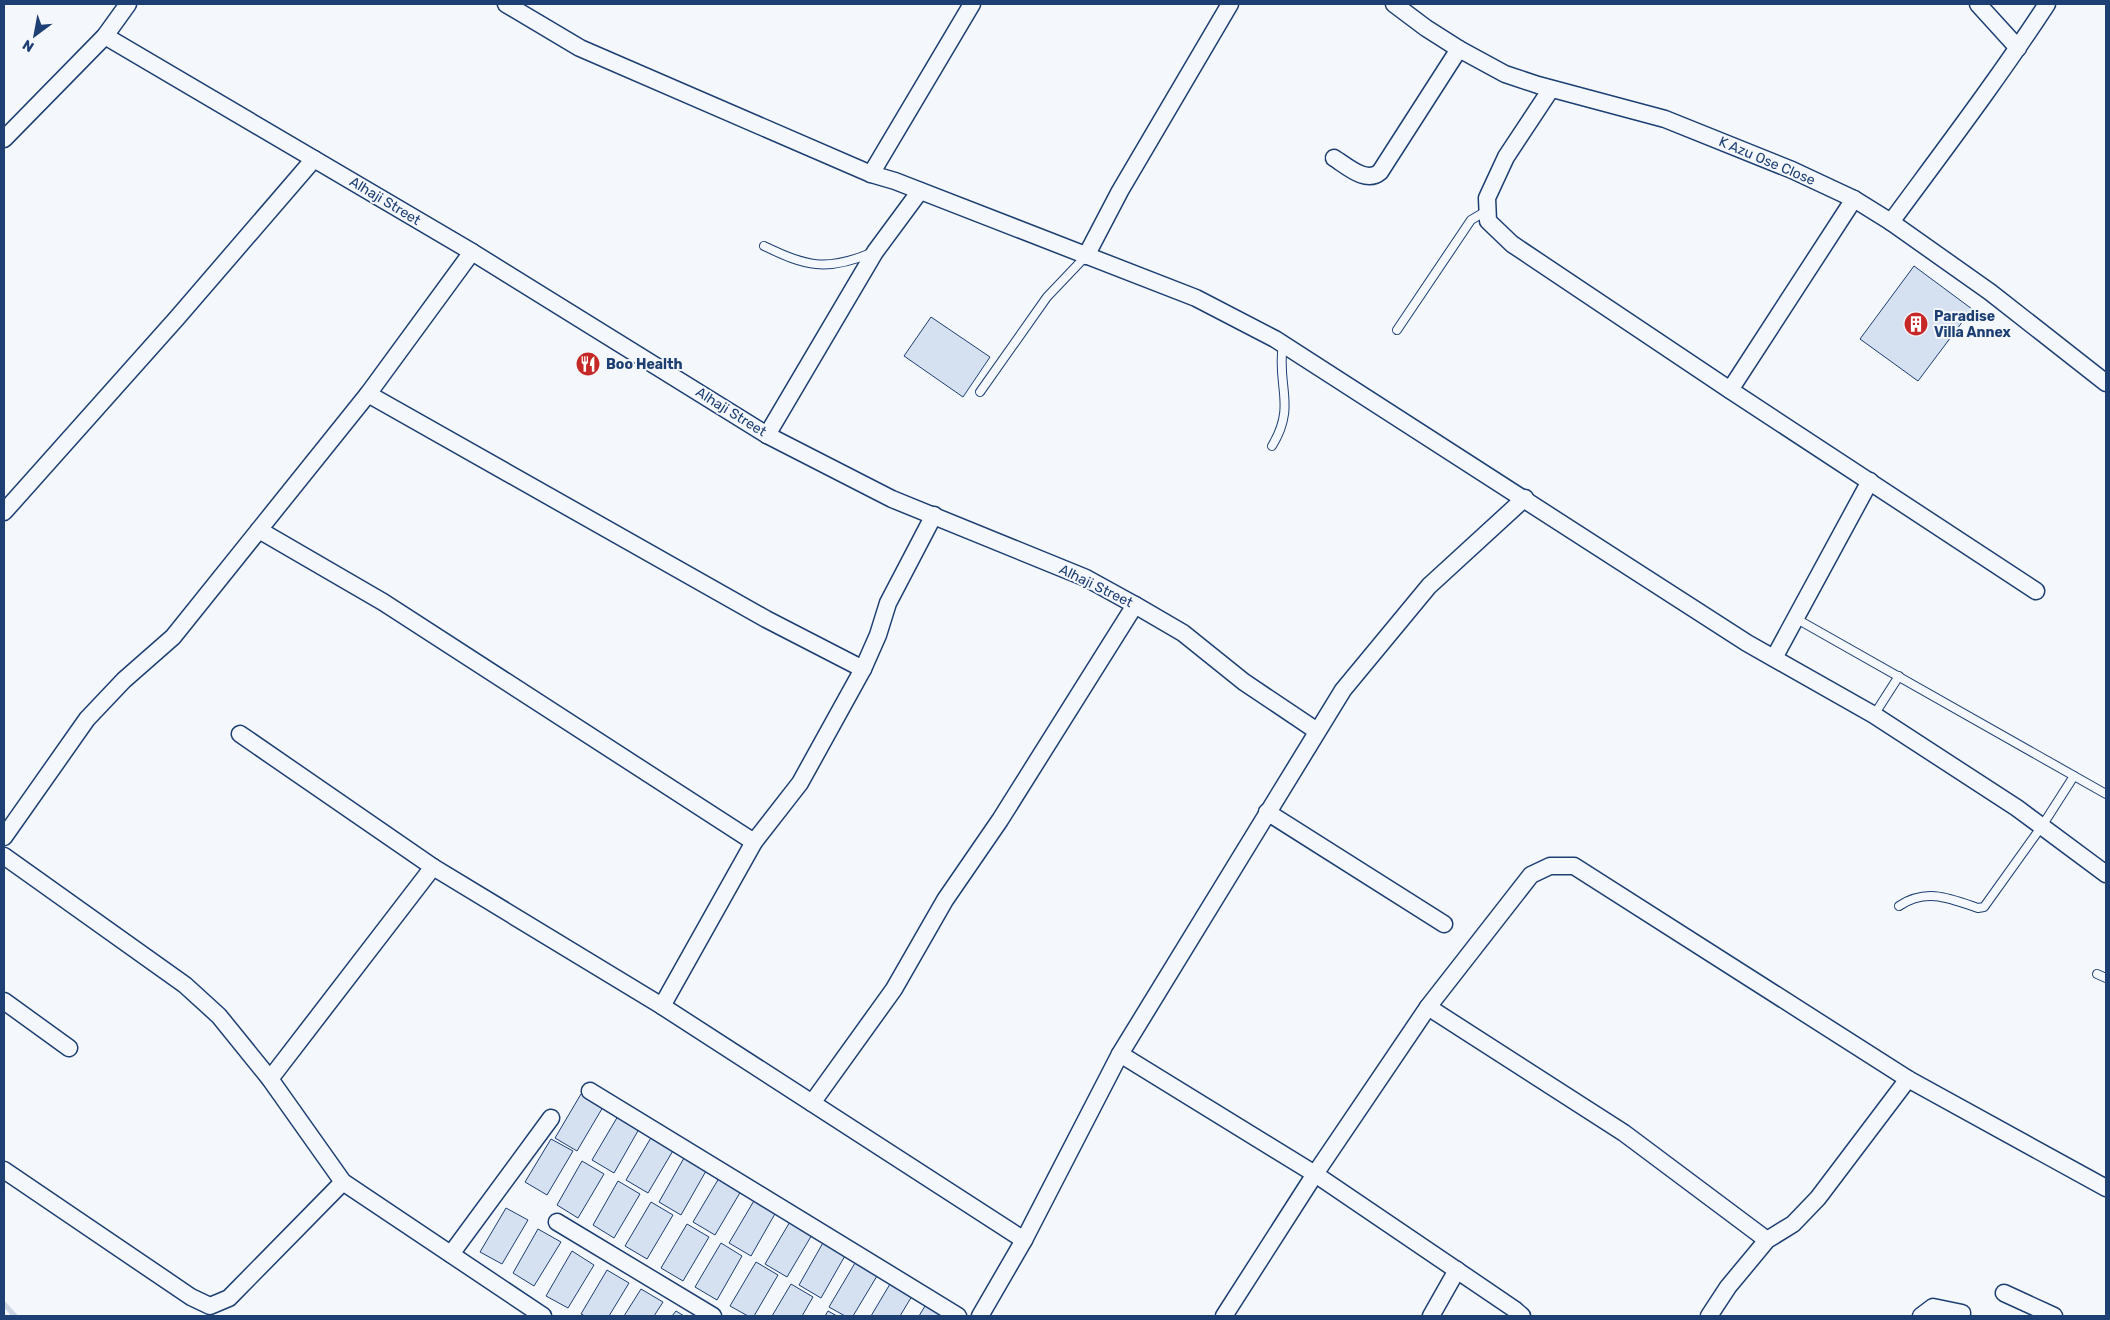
<svg xmlns="http://www.w3.org/2000/svg" width="2110" height="1320" viewBox="0 0 2110 1320" font-family="Rubik,sans-serif">
<style>
.lines{fill:none;stroke-linecap:round;stroke-linejoin:round}
.stream{stroke:#cfd7e4;stroke-width:5}
.building{fill:#d5e0f0;stroke:#1d3f73}
.service-casing{stroke:#1d3f73;stroke-width:10}
.minor-casing{stroke:#1d3f73;stroke-width:19}
.service{stroke:#f4f7fb;stroke-width:8}
.minor{stroke:#f4f7fb;stroke-width:16}
.labels{text-anchor:middle;dominant-baseline:central;stroke-width:4;stroke-linejoin:round;paint-order:stroke}
.street-label{font-size:14px;fill:#1d3f73;stroke:#f4f7fb}
.poi-label{font-size:14px;font-weight:bold;fill:#1d3f73;stroke:#f4f7fb;text-anchor:start}
</style>
<rect width="100%" height="100%" fill="#f4f7fb"/>
<g class="lines">
<polyline class="stream" points="4,1304 15,1316"/>
</g>
<g class="building">
<polygon points="1914,266 1972,309 1918,381 1860,339"/>
<polygon points="931,317 990,357 963,397 904,356"/>
<polygon points="581,1094 603,1107 577,1151 555,1138"/>
<polygon points="618,1116 639,1129 614,1173 592,1160"/>
<polygon points="652,1136 674,1149 648,1193 626,1180"/>
<polygon points="551,1139 573,1151 547,1195 525,1182"/>
<polygon points="684,1158 706,1171 681,1215 659,1202"/>
<polygon points="582,1161 604,1174 578,1218 557,1205"/>
<polygon points="719,1178 741,1191 715,1235 693,1222"/>
<polygon points="618,1181 640,1194 614,1238 593,1225"/>
<polygon points="755,1199 776,1212 751,1256 729,1243"/>
<polygon points="651,1202 673,1215 647,1259 625,1246"/>
<polygon points="506,1208 528,1220 502,1264 480,1252"/>
<polygon points="791,1220 813,1233 787,1277 765,1264"/>
<polygon points="687,1224 709,1237 683,1281 661,1268"/>
<polygon points="538,1229 561,1242 534,1286 513,1273"/>
<polygon points="824,1241 846,1254 821,1298 799,1285"/>
<polygon points="721,1243 742,1256 717,1300 695,1287"/>
<polygon points="572,1251 594,1265 568,1308 546,1296"/>
<polygon points="756,1262 778,1275 754,1316 748,1316 730,1306"/>
<polygon points="855,1263 877,1276 853,1316 845,1316 829,1307"/>
<polygon points="607,1270 629,1283 609,1316 585,1316 581,1314"/>
<polygon points="791,1284 813,1297 802,1316 772,1316"/>
<polygon points="890,1284 912,1296 900,1316 871,1316"/>
<polygon points="641,1289 663,1302 654,1316 624,1316"/>
<polygon points="925,1306 944,1316 919,1316"/>
<polygon points="676,1311 684,1316 672,1316"/>
<polygon points="828,1311 837,1316 825,1316"/>
</g>
<g class="lines">
<defs>
<g id="service">
<path d="M764,246C806,266 826,272 871,253"/>
<polyline points="1397,330 1471,220 1488,210"/>
<polyline points="980,392 1047,297 1086,256"/>
<path d="M1272,446C1297,405 1276,386 1283,344"/>
<polyline points="1795,618 2106,794"/>
<polyline points="1874,715 1899,676"/>
<path d="M1899,906C1926,888 1949,898 1978,908L1984,907L2042,826L2074,776"/>
<polyline points="2097,974 2106,978"/>
</g>
<g id="minor">
<polyline points="506,4 580,48 871,174 895,181 1196,298 1275,339 1747,643 1874,715 2017,808 2106,874"/>
<polyline points="1394,4 1426,28 1459,49 1505,74 1538,85 1665,119 1792,170 1854,199 1891,222 1990,292 2106,383"/>
<polyline points="1978,4 2018,48"/>
<polyline points="105,36 472,252 767,435 892,499 1086,578 1135,605 1183,633 1244,682 1317,731"/>
<polyline points="1551,89 1506,157 1487,198 1488,221 1512,244 1730,390 2036,591"/>
<polyline points="4,139 105,36 128,4"/>
<path d="M1334,158C1347,166 1366,184 1380,172L1459,49"/>
<polyline points="871,174 972,4"/>
<path d="M1891,222C1944,150 1998,79 2047,4"/>
<polyline points="1086,256 1120,191 1230,4"/>
<polyline points="1730,390 1854,199"/>
<polyline points="368,394 766,619 863,669"/>
<polyline points="767,435 875,252 920,191"/>
<polyline points="4,512 177,318 314,159"/>
<polyline points="259,530 383,602 754,842"/>
<polyline points="1774,658 1870,481"/>
<polyline points="240,734 433,867 662,1006 1024,1240"/>
<polyline points="1267,812 1444,924"/>
<polyline points="4,837 87,719 124,680 173,637 368,394 472,252"/>
<polyline points="4,856 185,985 219,1016 270,1079 343,1182 543,1316"/>
<polyline points="4,1001 69,1048"/>
<polyline points="662,1006 754,842 800,783 863,669 878,635 888,603 934,515"/>
<polyline points="1428,1007 1624,1133 1767,1240"/>
<polyline points="1120,1054 1315,1174 1514,1309 1522,1316"/>
<polyline points="270,1079 433,867"/>
<polyline points="590,1091 958,1316"/>
<polyline points="812,1103 894,989 945,900 1000,820 1135,605"/>
<polyline points="4,1170 191,1297 210,1306 229,1298 343,1182"/>
<polyline points="557,1222 713,1316"/>
<polyline points="451,1254 551,1118"/>
<polyline points="2004,1293 2054,1316"/>
<polyline points="980,1316 1024,1240 1120,1054 1343,690 1429,586 1525,498"/>
<polyline points="1224,1316 1315,1174 1428,1007 1531,875 1550,866 1574,866 1908,1079 2106,1188"/>
<polyline points="1431,1316 1457,1270"/>
<polyline points="1709,1316 1728,1287 1767,1240 1793,1224 1818,1198 1908,1079"/>
<polyline points="1921,1316 1933,1307 1962,1313"/>
</g>
</defs>
<use href="#service" class="service-casing"/>
<use href="#minor" class="minor-casing"/>
<use href="#service" class="service"/>
<use href="#minor" class="minor"/>
</g>
<defs>
<symbol id="building-disc" viewBox="-11 -11 22 22"><circle r="9.5" fill="#c62828" stroke="#f4f7fb"/><path d="M-4-6H4V6H1V3H-1V6H-4ZM-2.5-4.3h1.7v1.8h-1.7ZM.8-4.3h1.7v1.8H.8ZM-2.5-1h1.7V.8h-1.7ZM.8-1h1.7V.8H.8Z" fill="#fff"/></symbol>
<symbol id="restaurant-disc" viewBox="-11 -11 22 22"><circle r="9.5" fill="#c62828" stroke="#f4f7fb"/><path d="M-5-6h1v4h1v-4h1v4h1v-4h1v5L-1.5 .5V6h-2V.5L-5-1ZM5-6V6H3V1.5H1.5Q1.5-4 5-6Z" fill="#fff"/></symbol>
</defs>
<g fill-rule="evenodd">
<use href="#building-disc" x="1902" y="310" width="28" height="28"/>
<use href="#restaurant-disc" x="574" y="350" width="28" height="28"/>
</g>
<g class="labels">
<g class="street-label">
<text transform="translate(1767 161) rotate(23)">K Azu Ose Close</text>
<text transform="translate(385 201) rotate(31)">Alhaji Street</text>
<text transform="translate(731 412) rotate(32)">Alhaji Street</text>
<text transform="translate(1096 586) rotate(26)">Alhaji Street</text>
</g>
<g class="poi-label">
<text x="1934" y="316">Paradise<tspan x="1934" dy="16">Villa Annex</tspan></text>
<text x="606" y="364">Boo Health</text>
</g>
</g>
<rect width="2110" height="1320" fill="none" stroke="#1d3f73" stroke-width="10"/>
<g transform="translate(35 35) rotate(212)" stroke="#f4f7fb" stroke-width="4" paint-order="stroke">
<path d="M0-4L9 19L0 12L-9 19Z" fill="#1d3f73"/>
<text y="-8" font-size="14" font-weight="bold" text-anchor="middle" fill="#1d3f73">N</text>
</g>
</svg>
